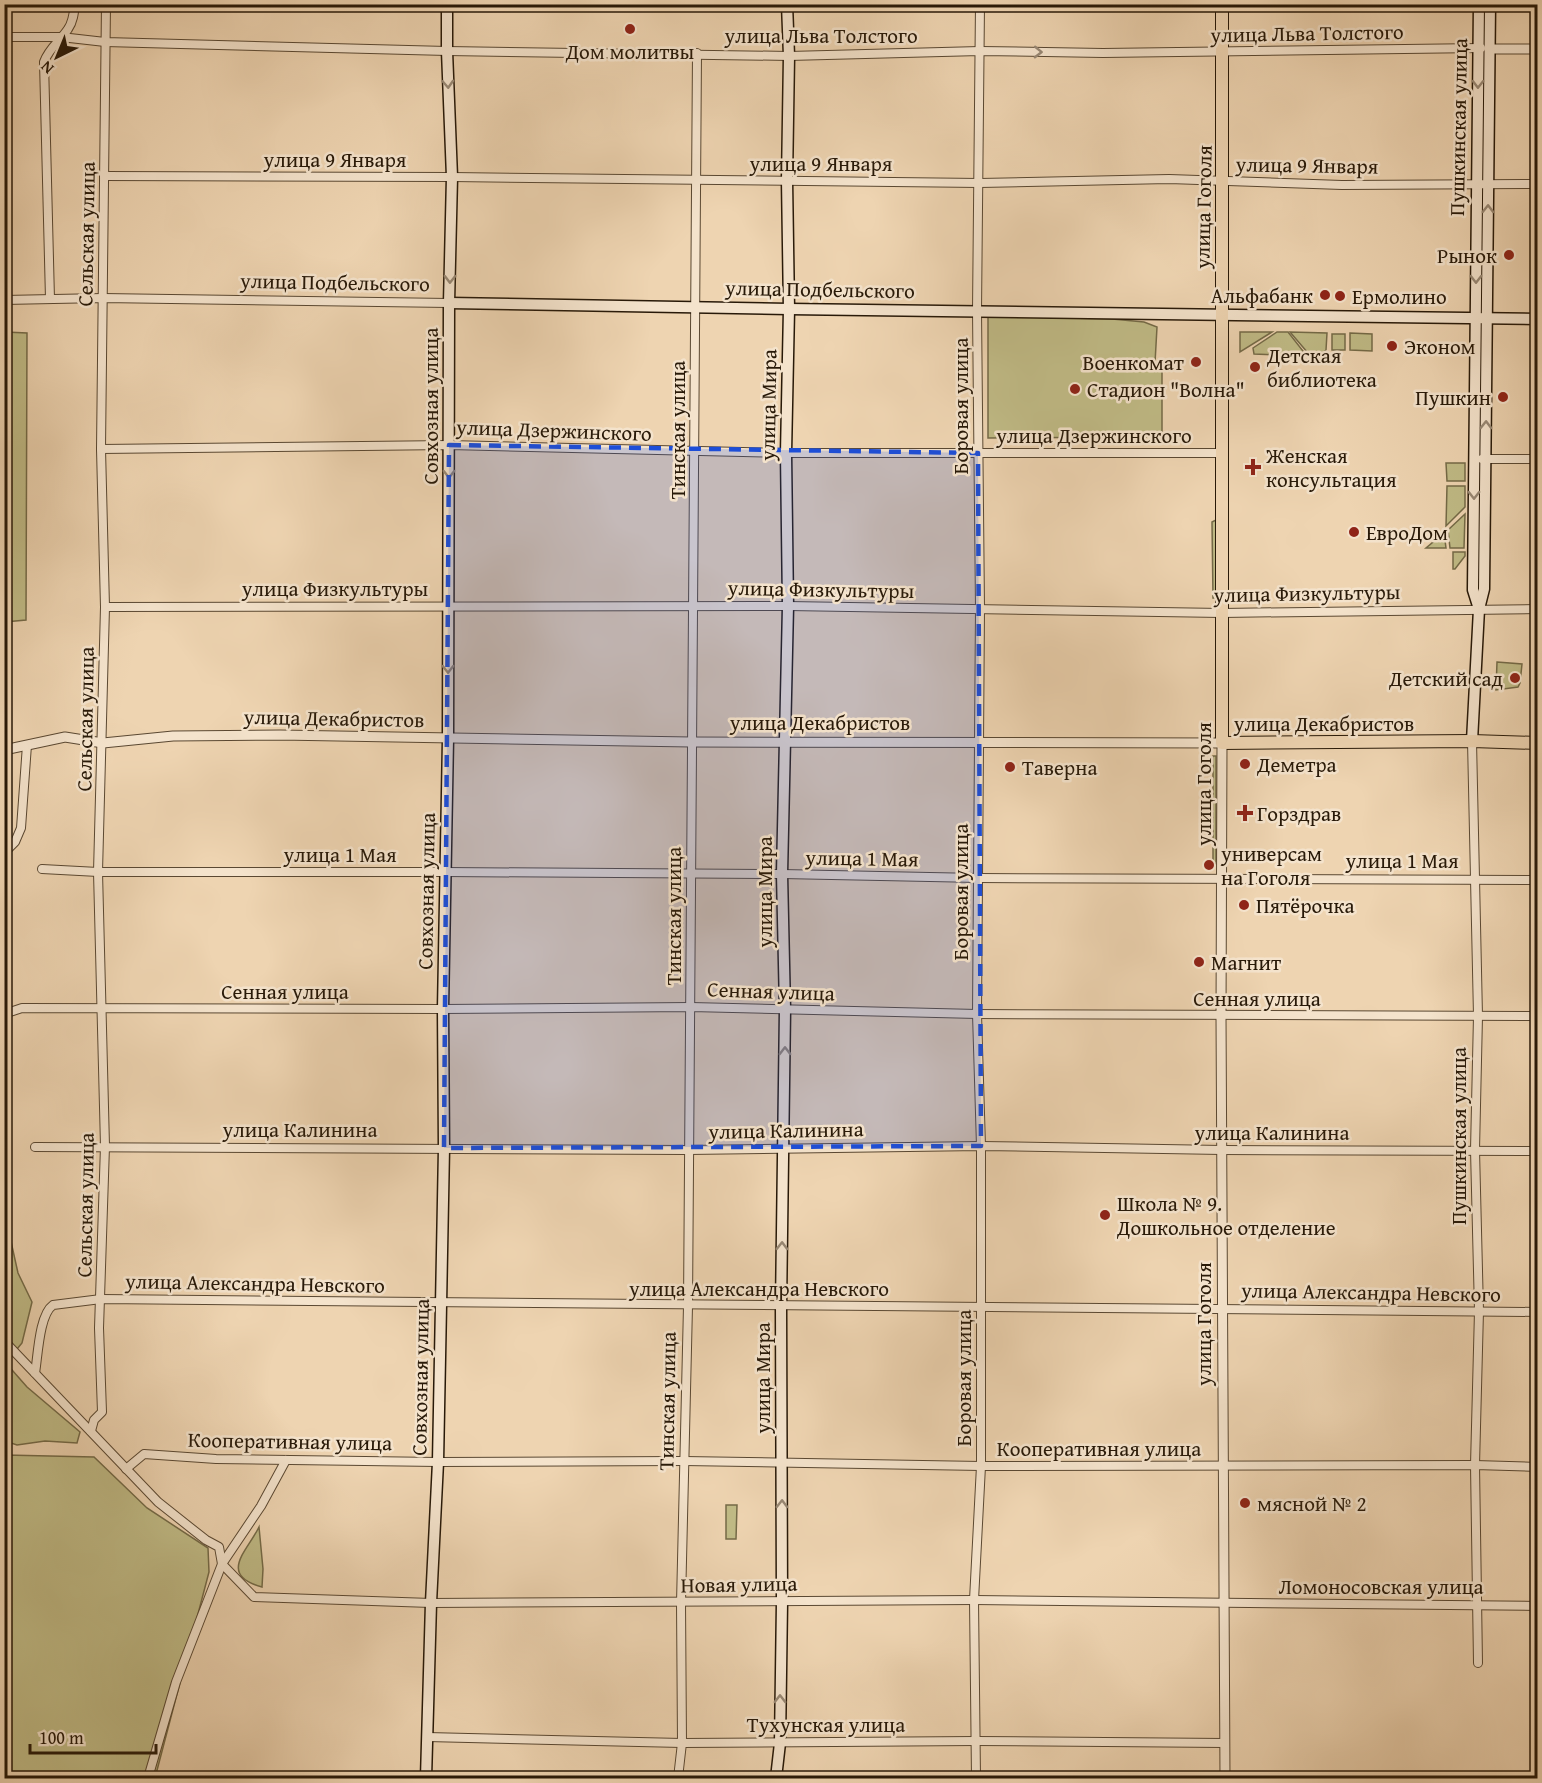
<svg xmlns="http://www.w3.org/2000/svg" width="1542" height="1783" viewBox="0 0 1542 1783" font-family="'Gentium Book Plus',serif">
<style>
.green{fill:#c0bb86;stroke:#746a47;stroke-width:1.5}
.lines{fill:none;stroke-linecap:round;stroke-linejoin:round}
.minor-casing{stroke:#5a4832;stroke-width:10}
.tertiary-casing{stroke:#5a4832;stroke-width:11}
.secondary-casing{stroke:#281908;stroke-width:13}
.primary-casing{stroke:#281908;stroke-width:14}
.minor{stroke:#f4e3cc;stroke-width:8}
.tertiary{stroke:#f4e3cc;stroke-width:9}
.secondary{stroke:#f4e3cc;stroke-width:10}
.primary{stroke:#eed4b1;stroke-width:12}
.oneway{stroke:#988874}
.marked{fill:#1d4ed8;fill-opacity:0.2;stroke:#1d4ed8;stroke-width:4.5;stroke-dasharray:12 8;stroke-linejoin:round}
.poi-dot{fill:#8f2418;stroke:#f4e3cc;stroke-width:2}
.labels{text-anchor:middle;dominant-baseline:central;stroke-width:5;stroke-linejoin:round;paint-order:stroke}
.street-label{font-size:21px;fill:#281908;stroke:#f4e3cc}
.poi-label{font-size:21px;fill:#281908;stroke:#f4e3cc;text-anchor:start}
</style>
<rect width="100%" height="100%" fill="#eed4b1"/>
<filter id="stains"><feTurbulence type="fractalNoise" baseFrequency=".00333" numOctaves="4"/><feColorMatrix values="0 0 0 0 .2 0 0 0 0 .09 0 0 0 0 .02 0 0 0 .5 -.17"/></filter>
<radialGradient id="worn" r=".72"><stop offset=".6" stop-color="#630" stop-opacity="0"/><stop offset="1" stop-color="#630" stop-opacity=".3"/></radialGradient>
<g class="green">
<polygon points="988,316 1112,319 1144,322 1157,327 1155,363 1162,364 1162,437 988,438"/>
<polygon points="5,332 27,333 26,620 5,622"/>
<polygon points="1240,332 1272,332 1240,352"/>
<polygon points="1277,332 1288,332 1303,351 1304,356 1254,354 1253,348"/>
<polygon points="1290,332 1327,333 1326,350 1322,354 1308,353"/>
<polygon points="1350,333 1372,334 1372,351 1350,350"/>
<rect x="1332" y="334" width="13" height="16"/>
<polygon points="1446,463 1465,463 1465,481 1447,481"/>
<polygon points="1447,486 1465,486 1465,507 1446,526"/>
<polygon points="1465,514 1464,548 1450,548 1448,530"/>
<polygon points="1216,520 1216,598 1213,598 1212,522"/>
<polygon points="1444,533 1446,548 1426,548"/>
<polygon points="1453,552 1465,552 1465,556 1455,569 1453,569"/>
<polygon points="1497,662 1522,664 1520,683 1518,687 1496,690"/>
<rect x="1213" y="756" width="3" height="108"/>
<polygon points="4,1223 10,1237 18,1273 32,1302 22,1343 17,1349 5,1336"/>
<polygon points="5,1362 27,1387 80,1432 77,1443 45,1441 17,1445 5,1441"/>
<polygon points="5,1455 94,1457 147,1508 208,1548 209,1572 155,1778 5,1778"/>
<polygon points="726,1505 737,1505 736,1539 726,1539"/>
<path d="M259,1527L263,1569L262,1587C217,1575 248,1550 259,1527Z"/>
</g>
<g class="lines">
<defs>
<g id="minor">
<polyline points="4,37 61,37 105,42 447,51 789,56 980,51 1103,53 1481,48"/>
<polyline points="104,176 452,177 980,183 1169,179 1342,185 1538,184"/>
<path d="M50,299L44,62C49,48 60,41 68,29C73,22 74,13 75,4"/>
<polyline points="4,300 103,298 449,303"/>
<polyline points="101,449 449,445 786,453 1222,453"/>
<polyline points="1482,459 1538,459"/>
<polyline points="105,607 788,606 1222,613 1538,609"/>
<polyline points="1472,741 1478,1016 1475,1150 1479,1311 1475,1465 1478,1663"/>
<polyline points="4,853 15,842 21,828 27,745"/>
<polyline points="42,869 98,872 445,872 782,874 979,878 1538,880"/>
<polyline points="4,1014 22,1008 443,1009 691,1007 977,1014 1538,1016"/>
<polyline points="35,1147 688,1150 981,1146 1222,1150 1538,1151"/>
<polyline points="7,1344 158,1502 206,1540 219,1547 222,1564 254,1597 431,1603 974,1600 1538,1606"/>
<path d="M35,1373C38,1356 39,1315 53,1305L101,1299C580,1305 1059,1306 1538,1312"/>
<polyline points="91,1431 94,1420 102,1412 99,1328 105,1146 98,872 105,607 101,449 106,4"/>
<polyline points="126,1469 144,1454 216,1459 438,1462 684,1461 981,1466 1475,1465 1538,1467"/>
<polyline points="427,1737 682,1743 976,1741 1225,1743"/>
<polyline points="148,1778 176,1682 222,1564 261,1506 286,1460"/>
<polyline points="678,1778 682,1743 681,1603 688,1306 697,53"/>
<polyline points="976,1778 974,1600 981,1466 981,1146 977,1014 980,608 977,311 980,4"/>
</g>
<g id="tertiary">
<polyline points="1489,49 1538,49"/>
<polyline points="4,750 65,737 103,743 173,736 280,735 691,742 1222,743 1221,1016 1225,1778"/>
</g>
<g id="secondary">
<polyline points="1479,4 1473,590 1479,609"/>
<polyline points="449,303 789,309 1538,319"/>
<polyline points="1472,741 1479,609 1484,589 1490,4"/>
<polyline points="426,1778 431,1603 438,1462 444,1148 443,1009 448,739 449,303 452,177 447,51 447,4"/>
<polyline points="776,1778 780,1743 782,1602 781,1307 785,1009 782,874 788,606 786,453 789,309 787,180 789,56 787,4"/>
</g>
<polyline id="primary" points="1222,4 1222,743 1472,741 1538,743"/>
</defs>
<use href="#minor" class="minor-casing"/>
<use href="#tertiary" class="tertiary-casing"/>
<use href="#secondary" class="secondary-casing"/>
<use href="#primary" class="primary-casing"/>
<use href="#minor" class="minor"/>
<use href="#tertiary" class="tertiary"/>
<use href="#secondary" class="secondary"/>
<use href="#primary" class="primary"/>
</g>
<defs><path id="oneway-chevron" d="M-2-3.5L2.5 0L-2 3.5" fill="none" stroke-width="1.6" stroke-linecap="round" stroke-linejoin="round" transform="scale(1.5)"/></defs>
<g class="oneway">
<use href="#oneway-chevron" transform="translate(1038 52) rotate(1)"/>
<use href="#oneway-chevron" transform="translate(448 84) rotate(87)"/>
<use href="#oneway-chevron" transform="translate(1478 84) rotate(91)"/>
<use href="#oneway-chevron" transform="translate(1488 209) rotate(-89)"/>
<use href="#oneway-chevron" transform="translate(450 279) rotate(91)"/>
<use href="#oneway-chevron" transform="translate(1476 279) rotate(90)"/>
<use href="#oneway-chevron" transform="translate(1486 425) rotate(-89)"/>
<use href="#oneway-chevron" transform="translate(449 474) rotate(90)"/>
<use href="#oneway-chevron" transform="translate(1474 495) rotate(90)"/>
<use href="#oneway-chevron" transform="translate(448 669) rotate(90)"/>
<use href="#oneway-chevron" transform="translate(785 1051) rotate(-90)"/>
<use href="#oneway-chevron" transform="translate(782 1246) rotate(-89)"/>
<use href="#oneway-chevron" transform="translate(782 1504) rotate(-89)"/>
<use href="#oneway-chevron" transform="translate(780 1699) rotate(-90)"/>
</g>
<path class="marked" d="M449,445L978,453L981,1146L444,1148Z"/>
<g class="poi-dot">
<circle cx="630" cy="29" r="6"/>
<circle cx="1509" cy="255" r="6"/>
<circle cx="1325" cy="295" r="6"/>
<circle cx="1340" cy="296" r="6"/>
<circle cx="1392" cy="346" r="6"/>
<circle cx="1196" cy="362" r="6"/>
<circle cx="1255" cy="367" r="6"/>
<circle cx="1075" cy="389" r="6"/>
<circle cx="1503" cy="397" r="6"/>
<path d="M1250 458h6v6h6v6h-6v6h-6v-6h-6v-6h6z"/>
<circle cx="1354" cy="532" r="6"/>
<circle cx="1515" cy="678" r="6"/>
<circle cx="1245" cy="764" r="6"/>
<circle cx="1010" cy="767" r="6"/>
<path d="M1242 804h6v6h6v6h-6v6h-6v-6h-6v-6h6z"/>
<circle cx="1209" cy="865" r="6"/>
<circle cx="1244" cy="905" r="6"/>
<circle cx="1199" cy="962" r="6"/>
<circle cx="1105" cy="1215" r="6"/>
<circle cx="1245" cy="1503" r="6"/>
</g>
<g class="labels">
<g class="street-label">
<text transform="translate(1307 33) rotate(-1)">улица Льва Толстого</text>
<text x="821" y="35">улица Льва Толстого</text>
<text transform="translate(1458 127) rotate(-89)">Пушкинская улица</text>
<text x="335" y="159">улица 9 Января</text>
<text x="821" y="163">улица 9 Января</text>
<text transform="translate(1307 165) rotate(1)">улица 9 Января</text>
<text transform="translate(1203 207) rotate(-89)">улица Гоголя</text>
<text transform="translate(86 234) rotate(-89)">Сельская улица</text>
<text transform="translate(335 282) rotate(1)">улица Подбельского</text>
<text transform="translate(820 289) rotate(1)">улица Подбельского</text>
<text transform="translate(768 405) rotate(-89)">улица Мира</text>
<text transform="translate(430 406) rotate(-90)">Совхозная улица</text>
<text transform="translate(960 406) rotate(-90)">Боровая улица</text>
<text transform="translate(554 430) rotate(2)">улица Дзержинского</text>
<text transform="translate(677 430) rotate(-90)">Тинская улица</text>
<text x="1094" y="435">улица Дзержинского</text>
<text x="335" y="588">улица Физкультуры</text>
<text transform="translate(821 589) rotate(1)">улица Физкультуры</text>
<text transform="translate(1307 593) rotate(-1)">улица Физкультуры</text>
<text transform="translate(334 718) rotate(1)">улица Декабристов</text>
<text transform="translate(85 719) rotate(-89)">Сельская улица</text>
<text x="820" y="722">улица Декабристов</text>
<text x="1324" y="723">улица Декабристов</text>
<text transform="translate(1203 784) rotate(-90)">улица Гоголя</text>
<text x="340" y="854">улица 1 Мая</text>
<text transform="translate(862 858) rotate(1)">улица 1 Мая</text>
<text x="1402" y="860">улица 1 Мая</text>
<text transform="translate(426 891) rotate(-89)">Совхозная улица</text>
<text transform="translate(764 892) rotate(-90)">улица Мира</text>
<text transform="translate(960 892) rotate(-90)">Боровая улица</text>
<text transform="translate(673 916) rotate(-90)">Тинская улица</text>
<text x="285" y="991">Сенная улица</text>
<text transform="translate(771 991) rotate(2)">Сенная улица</text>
<text x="1257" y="998">Сенная улица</text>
<text x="300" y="1129">улица Калинина</text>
<text transform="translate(786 1130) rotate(-1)">улица Калинина</text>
<text x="1272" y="1132">улица Калинина</text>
<text transform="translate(1458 1136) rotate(-90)">Пушкинская улица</text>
<text transform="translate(85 1205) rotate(-89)">Сельская улица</text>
<text transform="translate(255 1283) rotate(1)">улица Александра Невского</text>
<text x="759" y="1288">улица Александра Невского</text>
<text transform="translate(1371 1292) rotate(1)">улица Александра Невского</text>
<text transform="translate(1203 1324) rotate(-90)">улица Гоголя</text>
<text transform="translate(420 1377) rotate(-89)">Совхозная улица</text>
<text transform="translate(762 1378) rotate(-90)">улица Мира</text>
<text transform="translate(963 1378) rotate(-90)">Боровая улица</text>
<text transform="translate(667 1401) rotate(-89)">Тинская улица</text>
<text transform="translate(290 1441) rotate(1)">Кооперативная улица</text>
<text x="1099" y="1448">Кооперативная улица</text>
<text transform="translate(739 1584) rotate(-1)">Новая улица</text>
<text x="1381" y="1586">Ломоносовская улица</text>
<text x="826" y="1724">Тухунская улица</text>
</g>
<g class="poi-label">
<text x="630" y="51" text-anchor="middle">Дом молитвы</text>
<text x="1497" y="255" text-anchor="end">Рынок</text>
<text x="1313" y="295" text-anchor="end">Альфабанк</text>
<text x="1352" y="296">Ермолино</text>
<text x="1404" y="346">Эконом</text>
<text x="1267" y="355">Детская<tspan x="1267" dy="24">библиотека</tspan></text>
<text x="1184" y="362" text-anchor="end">Военкомат</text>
<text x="1087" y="389">Стадион "Волна"</text>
<text x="1491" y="397" text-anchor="end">Пушкин</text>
<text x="1266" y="455">Женская<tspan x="1266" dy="24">консультация</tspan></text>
<text x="1366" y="532">ЕвроДом</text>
<text x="1503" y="678" text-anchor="end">Детский сад</text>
<text x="1257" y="764">Деметра</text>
<text x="1022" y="767">Таверна</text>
<text x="1257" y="813">Горздрав</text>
<text x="1221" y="853">универсам<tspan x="1221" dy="24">на Гоголя</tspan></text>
<text x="1256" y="905">Пятёрочка</text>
<text x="1211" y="962">Магнит</text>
<text x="1117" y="1203">Школа № 9.<tspan x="1117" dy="24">Дошкольное отделение</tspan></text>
<text x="1257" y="1503">мясной № 2</text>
</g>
</g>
<rect width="1542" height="1783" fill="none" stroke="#eed4b1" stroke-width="24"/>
<rect x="6" y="6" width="1530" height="1771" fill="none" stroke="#281908" stroke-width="3"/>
<rect x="12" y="12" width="1518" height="1759" fill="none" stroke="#281908" stroke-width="1.5"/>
<g transform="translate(57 57) rotate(223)" stroke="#f4e3cc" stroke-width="4.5" paint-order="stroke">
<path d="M0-4.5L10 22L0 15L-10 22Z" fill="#281908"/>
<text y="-9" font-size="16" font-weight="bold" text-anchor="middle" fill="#281908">N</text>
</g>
<path d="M30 1744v9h126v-9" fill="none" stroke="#281908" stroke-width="3"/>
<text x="39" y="1744" font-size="18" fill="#281908" stroke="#f4e3cc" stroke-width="4.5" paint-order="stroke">100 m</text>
<rect width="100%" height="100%" filter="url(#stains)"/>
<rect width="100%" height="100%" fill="url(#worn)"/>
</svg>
